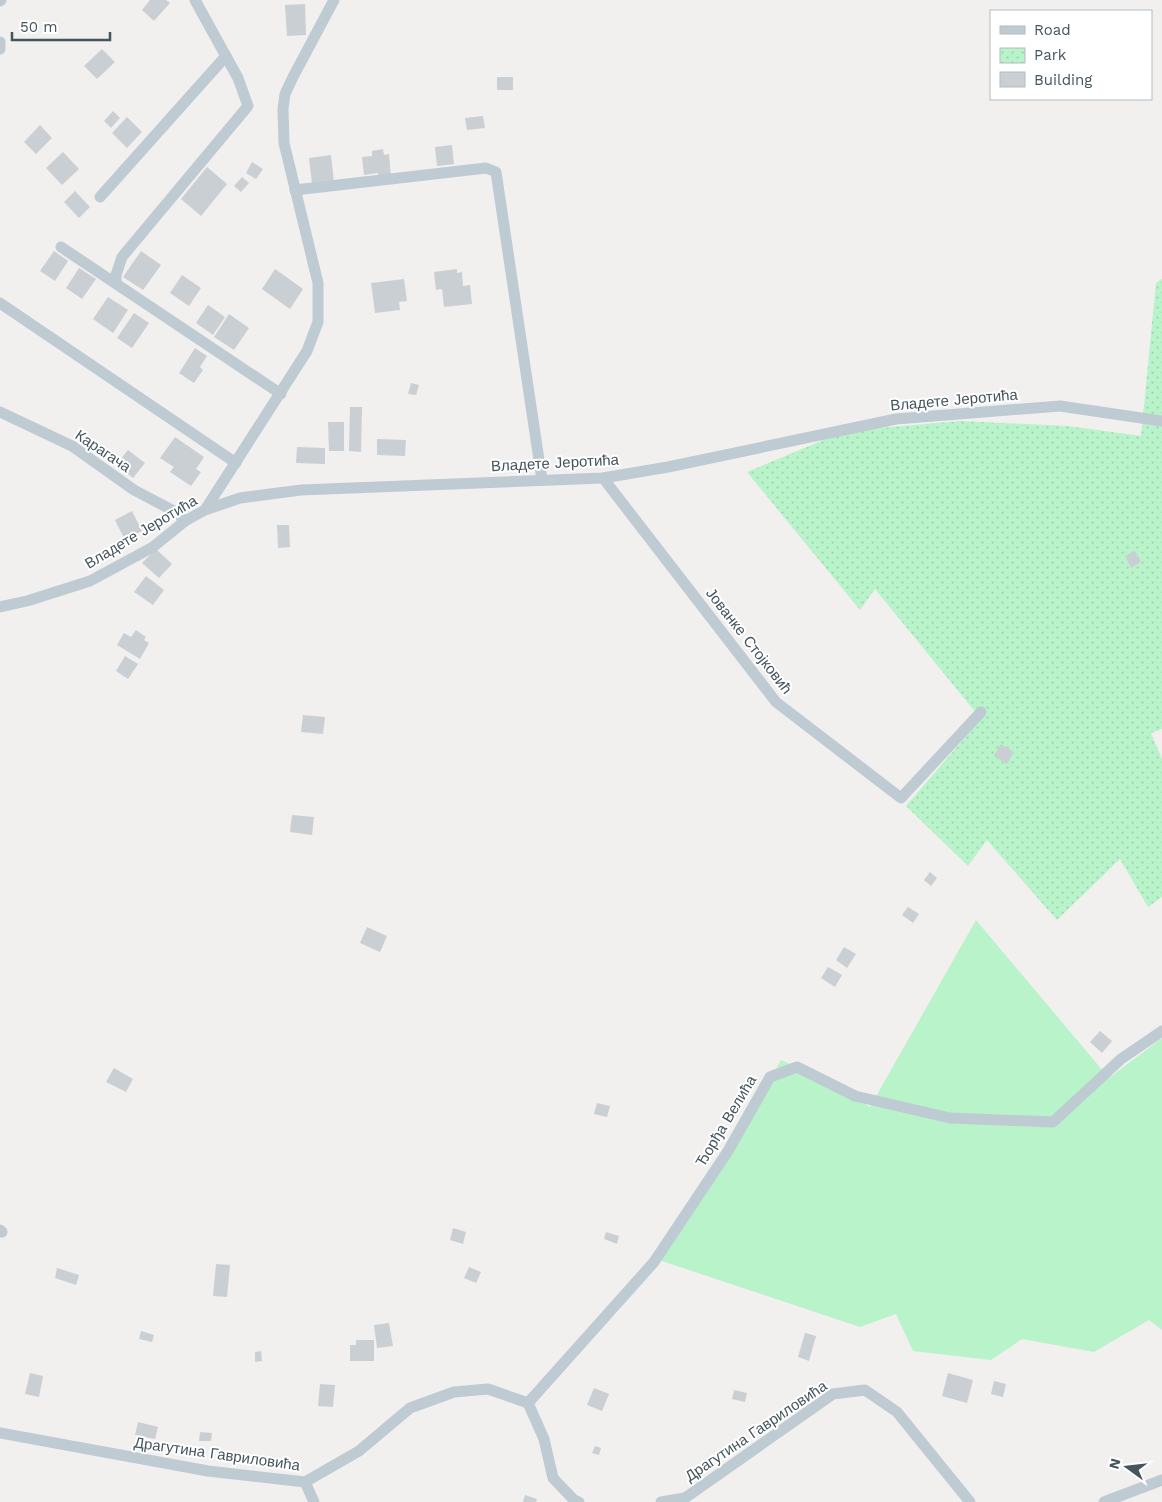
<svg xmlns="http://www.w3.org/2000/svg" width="1162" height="1502" viewBox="0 0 1162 1502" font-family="'Work Sans',sans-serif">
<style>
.grass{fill:#b9f3ca}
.park{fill:url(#park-dots)}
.building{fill:#cacfd4}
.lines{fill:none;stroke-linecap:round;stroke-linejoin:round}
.street{stroke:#becbd2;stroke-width:11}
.labels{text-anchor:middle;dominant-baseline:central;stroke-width:4;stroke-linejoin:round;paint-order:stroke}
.street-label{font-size:15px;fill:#45555e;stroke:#fff}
</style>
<defs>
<pattern id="park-dots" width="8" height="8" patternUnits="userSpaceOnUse" patternTransform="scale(1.25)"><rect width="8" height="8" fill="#b9f3ca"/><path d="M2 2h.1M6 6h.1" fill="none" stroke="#a0d2b0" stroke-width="1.8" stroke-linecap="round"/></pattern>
</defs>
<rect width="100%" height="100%" fill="#f2efef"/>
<polygon class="grass" points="976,920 1109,1078 1162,1038 1162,1330 1149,1320 1094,1352 1022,1339 991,1360 913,1351 896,1314 860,1327 659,1260 734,1145 781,1060 820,1077 870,1107"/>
<polygon class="park" points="1162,279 1162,729 1151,733 1162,759 1162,897 1148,907 1120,859 1057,920 987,840 968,866 906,806 981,719 875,589 860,610 747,472 845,431 960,421 1068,426 1141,436 1156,283"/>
<g class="building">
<polygon points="150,0 166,0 170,3 154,21 142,10"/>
<polygon points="305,4 306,35 287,36 285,5"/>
<polygon points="102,49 115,62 97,79 84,66"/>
<rect x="497" y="77" width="16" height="13"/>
<polygon points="113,111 120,118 111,128 104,121"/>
<polygon points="483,116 485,128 467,130 465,118"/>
<polygon points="127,117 142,132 127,148 112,133"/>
<polygon points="40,125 52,138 36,154 24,142"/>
<polygon points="452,145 454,164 437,166 435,147"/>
<polygon points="383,149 384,155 389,154 391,177 379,178 378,173 364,175 362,157 372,156 372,151"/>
<polygon points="63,152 79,169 62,185 46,168"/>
<polygon points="331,155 334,182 312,184 309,158"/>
<polygon points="252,162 263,169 256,179 246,173"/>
<polygon points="207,167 227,184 201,216 181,199"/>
<polygon points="242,177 249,183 241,192 234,186"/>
<polygon points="75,191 90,207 79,218 64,202"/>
<polygon points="54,251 68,261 55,281 40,271"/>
<polygon points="141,251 161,265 143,290 123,277"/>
<polygon points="79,268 96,279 82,299 66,288"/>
<polygon points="275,269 303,289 290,309 262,289"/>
<polygon points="457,269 457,273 462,272 463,286 470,285 472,304 444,307 442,289 436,290 434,272"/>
<polygon points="182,275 201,288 189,306 170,293"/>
<polygon points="404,279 407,301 399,302 400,310 375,313 371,283"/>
<polygon points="108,297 128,310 113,333 93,319"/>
<polygon points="208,305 225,317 213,335 196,323"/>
<polygon points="134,313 149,323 132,348 117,338"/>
<polygon points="229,314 249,328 234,350 214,337"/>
<polygon points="195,348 207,356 200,367 203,370 194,383 179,373"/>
<polygon points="411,383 419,385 416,395 408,394"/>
<polygon points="350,407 362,407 361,452 349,451"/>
<polygon points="328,422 344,422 344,451 329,451"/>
<polygon points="175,437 204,457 196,469 201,472 191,486 170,472 174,467 160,458"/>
<polygon points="377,439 406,440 405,456 377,455"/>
<polygon points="297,447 325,448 325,464 296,463"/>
<polygon points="128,450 145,463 133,478 116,465"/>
<polygon points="132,511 142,531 125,540 115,520"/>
<polygon points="277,525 289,525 290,547 278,548"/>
<polygon points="156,549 172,564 159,578 142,563"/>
<polygon points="1135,551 1141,562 1131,568 1125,556"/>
<polygon points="146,576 164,590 153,605 134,592"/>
<polygon points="136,630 146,637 144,640 149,643 140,659 117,645 124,633 131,637"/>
<polygon points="125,656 138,664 128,679 116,671"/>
<polygon points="303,715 325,717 323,734 301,732"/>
<polygon points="1001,744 1014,752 1007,764 994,756"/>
<polygon points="292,815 314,817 312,835 290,832"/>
<polygon points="930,872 937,878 931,886 924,880"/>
<polygon points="908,907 919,914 913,923 902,915"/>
<polygon points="367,927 387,936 380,952 360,943"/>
<polygon points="844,947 856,954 847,968 836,960"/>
<polygon points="828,967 842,975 835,987 821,978"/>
<polygon points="1100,1031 1112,1041 1102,1053 1090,1042"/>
<polygon points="114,1068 133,1079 126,1092 106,1082"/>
<polygon points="597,1103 610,1106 607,1117 594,1114"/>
<polygon points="453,1228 466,1232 463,1244 450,1240"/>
<polygon points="606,1232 619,1236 617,1244 604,1239"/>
<polygon points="216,1264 230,1265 227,1297 213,1296"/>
<polygon points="469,1267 481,1272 476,1283 464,1278"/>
<polygon points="57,1268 79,1275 76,1285 55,1278"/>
<polygon points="389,1323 393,1346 377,1348 374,1325"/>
<polygon points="141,1331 154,1335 152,1342 139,1339"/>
<polygon points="805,1333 816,1336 809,1361 798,1357"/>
<polygon points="356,1340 374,1340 374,1361 350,1361 350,1345 356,1345"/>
<polygon points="261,1351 262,1361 255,1362 255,1352"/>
<polygon points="30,1373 43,1376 39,1397 25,1394"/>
<polygon points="948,1373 973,1380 967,1403 942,1396"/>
<polygon points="994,1381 1006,1384 1003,1397 991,1394"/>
<polygon points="320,1384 335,1385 333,1407 318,1406"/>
<polygon points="594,1388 609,1394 602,1411 587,1405"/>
<polygon points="734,1390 747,1393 745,1402 732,1399"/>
<polygon points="138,1422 158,1427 155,1439 135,1435"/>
<polygon points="200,1432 212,1433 211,1441 199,1441"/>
<polygon points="595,1446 601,1448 599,1455 592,1453"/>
<polygon points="525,1495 537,1499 536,1502 523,1502"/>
</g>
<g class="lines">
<g class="street">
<polyline points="0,1 1,0"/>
<polyline points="0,42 0,49"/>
<polyline points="295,190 486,168 496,172 542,480"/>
<polyline points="100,197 226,56"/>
<polyline points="61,247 281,394"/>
<polyline points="116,283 116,275 122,257 248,106 238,78 195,0"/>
<polyline points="0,303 236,463"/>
<polyline points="0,412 72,446 134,490 176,512 185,521"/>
<polyline points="603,478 776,702 901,798 981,712"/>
<polyline points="205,510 307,351 318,322 318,283 284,143 283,109 285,94 293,77 334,0"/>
<polyline points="0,607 27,601 90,581 153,547 185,521 205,510 240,498 301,490 603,478 668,467 896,419 1060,406 1162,421"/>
<polyline points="0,1230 2,1232"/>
<polyline points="528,1403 654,1262 728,1151 770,1077 797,1067 855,1096 950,1118 1053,1122 1121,1059 1162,1031"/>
<polyline points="0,1433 208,1471 305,1482 359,1451 410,1408 454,1392 488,1389 528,1403 544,1439 553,1478 574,1500 579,1502"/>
<polyline points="305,1482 314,1502"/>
<polyline points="661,1502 685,1498 833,1394 865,1390 897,1412 970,1502"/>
<polyline points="1104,1502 1162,1480"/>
</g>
</g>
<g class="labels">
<g class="street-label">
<text transform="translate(954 400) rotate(-5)">Владете Јеротића</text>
<text transform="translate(103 451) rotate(34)">Карагача</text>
<text transform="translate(555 463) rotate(-3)">Владете Јеротића</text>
<text transform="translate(141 532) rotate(-31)">Владете Јеротића</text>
<text transform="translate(749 641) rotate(52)">Јованке Стојковић</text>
<text transform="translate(726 1121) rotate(-59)">Ђорђа Велића</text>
<text transform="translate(756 1431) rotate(-34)">Драгутина Гавриловића</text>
<text transform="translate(217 1454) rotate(8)">Драгутина Гавриловића</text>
</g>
</g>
<rect x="990" y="10" width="162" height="90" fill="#ffffff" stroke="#b5bbbf"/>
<rect x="1000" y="26" width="25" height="8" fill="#becbd2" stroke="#b5bbbf"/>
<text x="1034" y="35" font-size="15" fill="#45555e">Road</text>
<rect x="1000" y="48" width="25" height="15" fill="url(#park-dots)" stroke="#b5bbbf"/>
<text x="1034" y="60" font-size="15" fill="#45555e">Park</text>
<rect x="1000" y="72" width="25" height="15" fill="#cacfd4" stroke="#b5bbbf"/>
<text x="1034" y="85" font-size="15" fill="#45555e">Building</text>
<g transform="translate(1127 1467) rotate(285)" stroke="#ffffff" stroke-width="4" paint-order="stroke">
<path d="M0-4L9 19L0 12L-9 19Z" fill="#45555e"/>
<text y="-8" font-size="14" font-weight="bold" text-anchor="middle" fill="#45555e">N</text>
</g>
<path d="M12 32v8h98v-8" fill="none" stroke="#45555e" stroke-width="2.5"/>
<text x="20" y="32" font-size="15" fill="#45555e" stroke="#ffffff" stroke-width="4" paint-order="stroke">50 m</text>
</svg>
